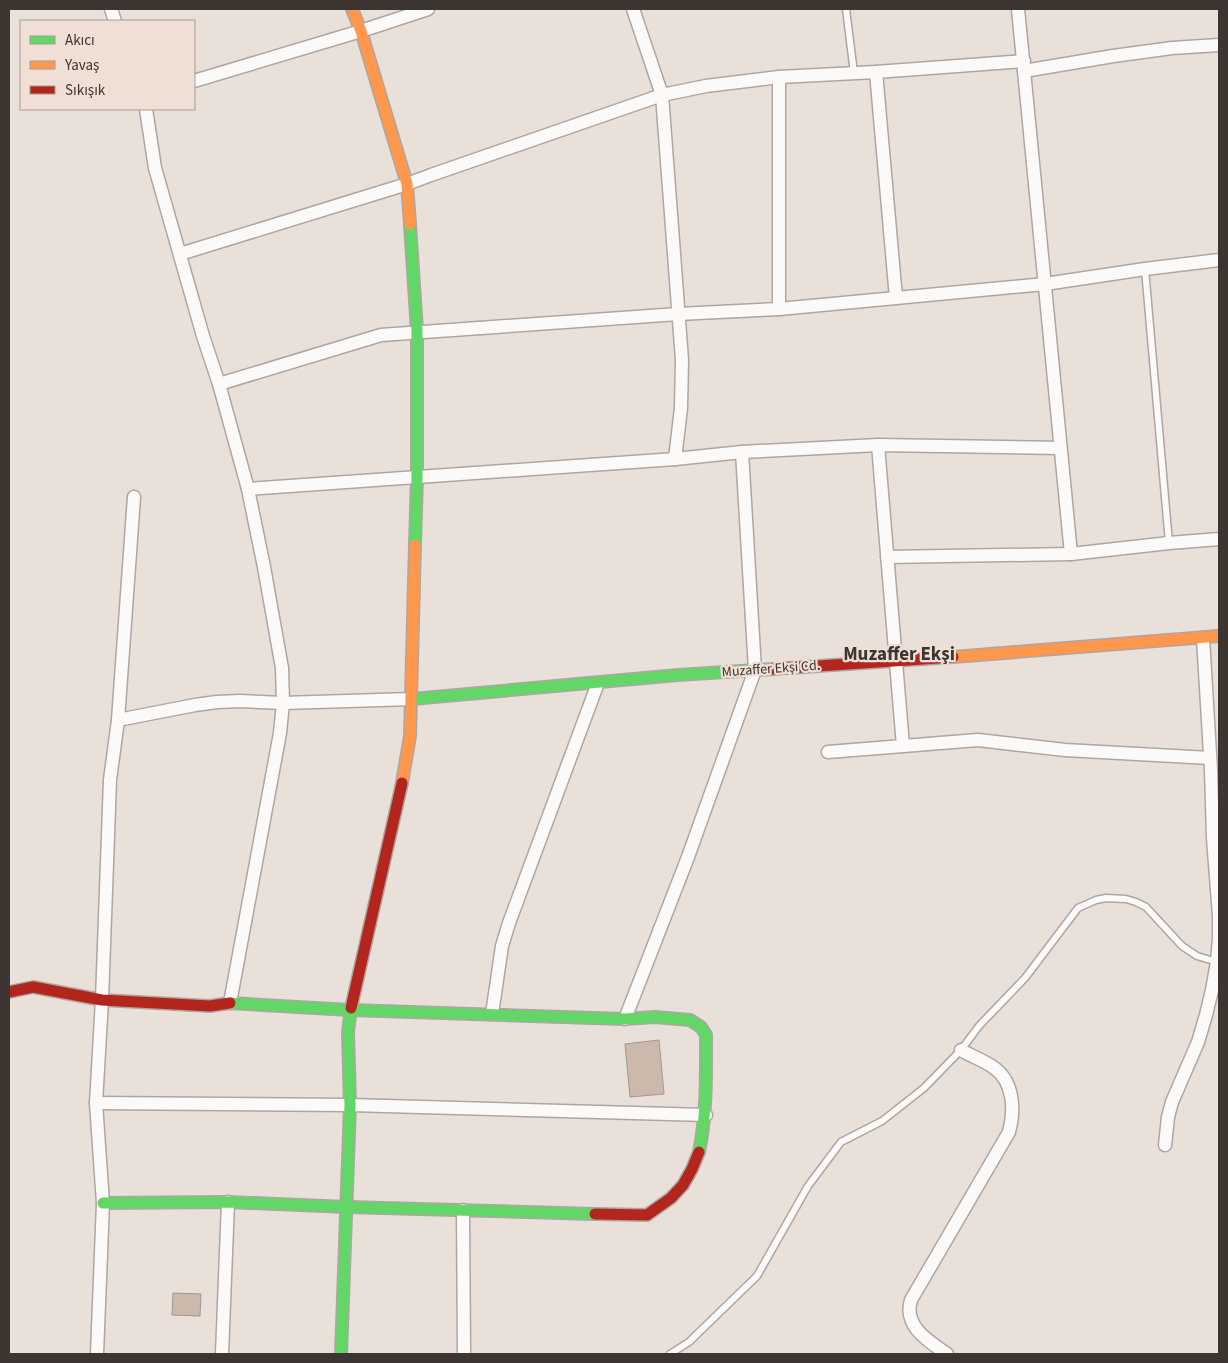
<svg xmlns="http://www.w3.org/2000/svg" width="1228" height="1363" viewBox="0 0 1228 1363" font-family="'Source Sans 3',sans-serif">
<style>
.building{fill:#cdb8ac;stroke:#9f9894}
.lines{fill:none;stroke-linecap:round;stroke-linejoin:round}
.lane-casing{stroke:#ada6a2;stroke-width:9}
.street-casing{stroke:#ada6a2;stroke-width:15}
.fast-casing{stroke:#ada6a2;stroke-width:14}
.slow-casing{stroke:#ada6a2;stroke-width:14}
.jam-casing{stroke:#ada6a2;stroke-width:14}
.lane{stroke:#fcfaf9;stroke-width:6}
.street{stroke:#fcfaf9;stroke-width:12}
.fast{stroke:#63d668;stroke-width:11}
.slow{stroke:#ff974d;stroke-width:11}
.jam{stroke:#b3261e;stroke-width:11}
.labels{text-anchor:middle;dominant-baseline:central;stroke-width:4.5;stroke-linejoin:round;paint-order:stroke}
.street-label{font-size:14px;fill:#3c3531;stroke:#efdfd4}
.district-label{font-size:19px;font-weight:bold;fill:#3c3531;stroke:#efdfd4}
</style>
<rect width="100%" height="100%" fill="#e9e0da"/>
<g class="building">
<polygon points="659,1040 664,1094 630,1097 625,1044"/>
<polygon points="173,1293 201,1294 200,1316 172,1315"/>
</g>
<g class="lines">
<defs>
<g id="lane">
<polyline points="846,9 854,73"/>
<polyline points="1145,269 1169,543"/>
<polyline points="670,1354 689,1342 757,1276 808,1186 841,1142 882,1121 924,1088 961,1050 979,1026 1025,978 1078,908 1096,900 1106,898 1126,899 1136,902 1146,907 1182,946 1197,956 1217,962"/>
</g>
<g id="street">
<polyline points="111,9 115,21"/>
<polyline points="633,9 662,95 682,360 681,408 675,459"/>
<polyline points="1018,9 1071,554"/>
<polyline points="1024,71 1113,56 1172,48 1219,45"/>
<polyline points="876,72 896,298"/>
<polyline points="194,81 361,31 428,9"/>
<polyline points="146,109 155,168 203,336 219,384 248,489 264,567 282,668 283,703 280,733 230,1003"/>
<polyline points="180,254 407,184 431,175 662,95 706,86 779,77 876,72 1024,61"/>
<polyline points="779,309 779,77"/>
<polyline points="219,384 381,335 678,314 779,309 1045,284 1145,269 1219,260"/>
<polyline points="878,445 903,746"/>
<polyline points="248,489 675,459 742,452 878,445 1060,448"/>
<polyline points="887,557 1071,554 1169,543 1219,539"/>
<polyline points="118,720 195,705 217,702 240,701 283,703 412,699"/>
<polyline points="828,752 978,740 1065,750 1210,758"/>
<polyline points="492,1014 502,946 509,923 598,683"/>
<polyline points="625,1019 688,857 755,670 742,452"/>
<polyline points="96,1103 350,1105 706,1115"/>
<polyline points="1165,1145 1168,1117 1172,1102 1198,1042 1206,1015 1212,990 1217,962 1219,939 1219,916 1213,838 1211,770 1203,638"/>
<polyline points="463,1210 464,1354"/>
<polyline points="97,1354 103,1203 96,1103 102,1000 110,780 118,720 134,497"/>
<polyline points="222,1354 228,1202"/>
<path d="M947,1354C928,1341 903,1326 911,1300L1009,1132C1015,1110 1014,1081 993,1067C983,1060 971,1056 961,1050"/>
</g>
<g id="fast">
<polyline points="410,224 417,331 417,477 415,545"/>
<polyline points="412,699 678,675 773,669"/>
<path d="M230,1003L350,1010L625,1019L655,1017L690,1020L701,1027L706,1035C706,1075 707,1113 699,1152"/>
<polyline points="103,1203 228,1202 347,1207 595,1214"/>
<polyline points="341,1354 350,1105 348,1032 351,1008"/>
</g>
<g id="slow">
<polyline points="352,9 361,31 407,184 410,224"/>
<polyline points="953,657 1219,636"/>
<polyline points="402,783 410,736 415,545"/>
</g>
<g id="jam">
<polyline points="773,669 953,657"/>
<polyline points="9,992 33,987 102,1000 210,1006 230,1003"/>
<polyline points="351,1008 402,783"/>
<polyline points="595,1214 647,1215 671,1198 683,1185 692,1169 699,1152"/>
</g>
</defs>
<use href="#lane" class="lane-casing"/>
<use href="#street" class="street-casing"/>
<use href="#fast" class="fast-casing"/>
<use href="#slow" class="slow-casing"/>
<use href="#jam" class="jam-casing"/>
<use href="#lane" class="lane"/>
<use href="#street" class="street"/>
<use href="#fast" class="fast"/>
<use href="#slow" class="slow"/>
<use href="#jam" class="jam"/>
</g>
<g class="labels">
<g class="street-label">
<text transform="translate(771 669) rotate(-4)">Muzaffer Ekşi Cd.</text>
</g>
<g class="district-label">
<text x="899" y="654">Muzaffer Ekşi</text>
</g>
</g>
<rect width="1228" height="1363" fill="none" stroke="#3c3531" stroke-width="20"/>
<rect x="20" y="20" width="175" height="90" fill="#efdfd4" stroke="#a79b93"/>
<rect x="30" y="36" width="25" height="8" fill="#63d668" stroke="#a79b93"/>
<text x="65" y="45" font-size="15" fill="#3c3531">Akıcı</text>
<rect x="30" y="61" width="25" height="8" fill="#ff974d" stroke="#a79b93"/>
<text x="65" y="70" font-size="15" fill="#3c3531">Yavaş</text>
<rect x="30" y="86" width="25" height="8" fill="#b3261e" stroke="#a79b93"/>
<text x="65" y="95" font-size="15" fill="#3c3531">Sıkışık</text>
</svg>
